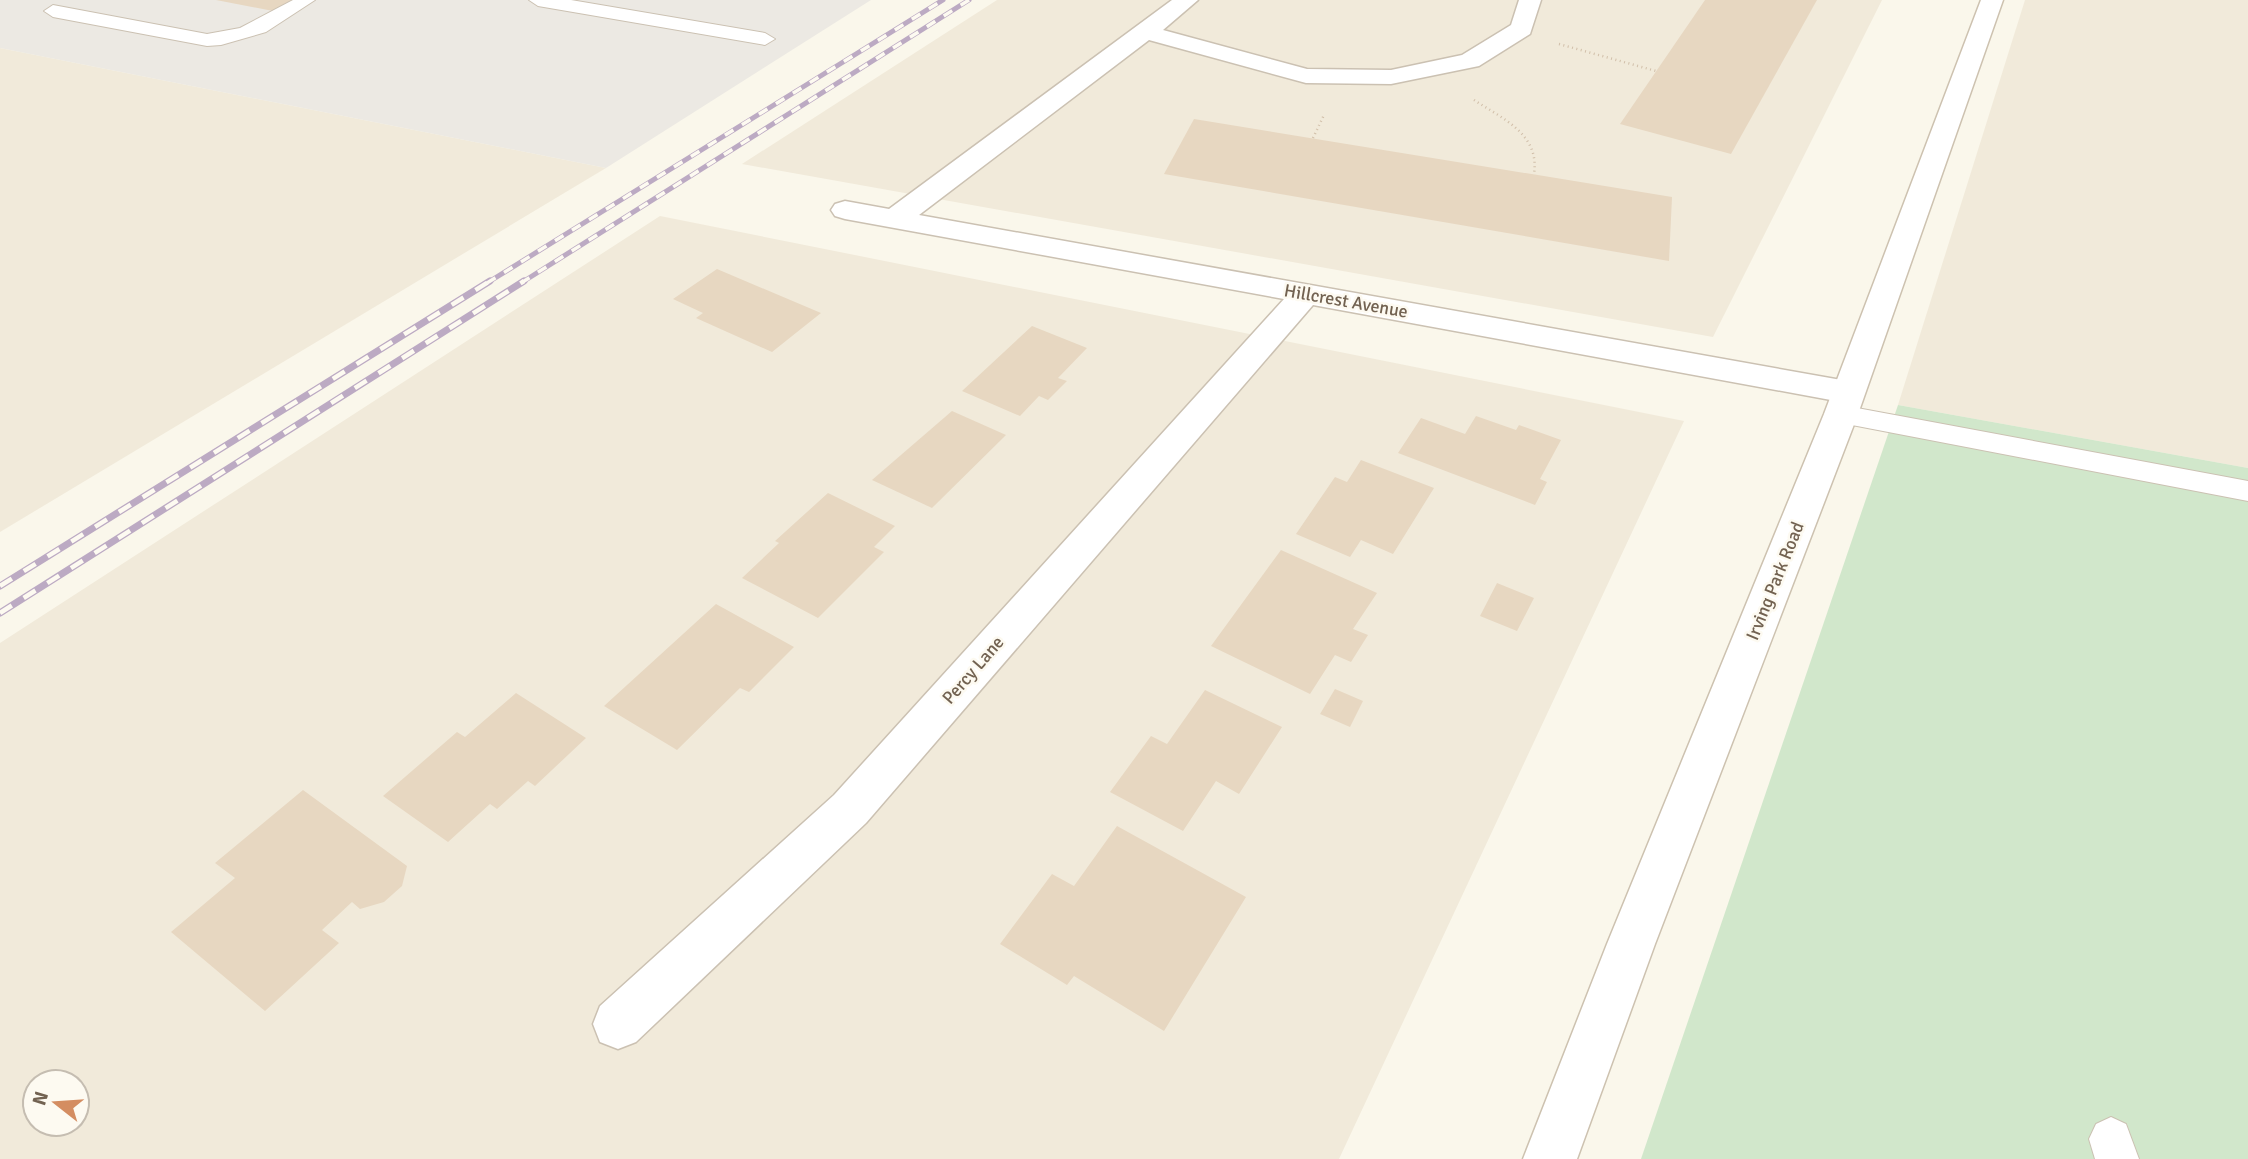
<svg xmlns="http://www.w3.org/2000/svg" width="2248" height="1159" viewBox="0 0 2248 1159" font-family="Signika,sans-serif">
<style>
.residential{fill:#f1eada;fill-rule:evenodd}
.industrial{fill:#ece9e3}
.green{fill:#d1e7cb}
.building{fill:#e7d7c1}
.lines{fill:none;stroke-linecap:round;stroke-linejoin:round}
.lane-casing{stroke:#cbc1b2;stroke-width:2}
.street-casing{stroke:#cbc1b2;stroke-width:3}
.secondary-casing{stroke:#cdc2b0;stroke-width:3}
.path{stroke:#d1bfa9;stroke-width:2.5;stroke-dasharray:1 3.5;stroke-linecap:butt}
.lane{fill:#fff;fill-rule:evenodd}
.street{fill:#fff;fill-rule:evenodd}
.secondary{fill:#fff;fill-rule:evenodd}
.rail-far1-casing{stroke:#bcaac3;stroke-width:5}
.rail-casing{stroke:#bcaac3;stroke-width:7}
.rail-far1{stroke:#fdfaf1;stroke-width:3.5;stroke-dasharray:10;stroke-linecap:butt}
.rail{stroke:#fdfaf1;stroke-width:4.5;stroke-dasharray:14;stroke-linecap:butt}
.labels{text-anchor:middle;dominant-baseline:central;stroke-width:5;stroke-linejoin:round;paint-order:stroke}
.street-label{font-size:18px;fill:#726251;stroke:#fdfaf1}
</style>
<rect width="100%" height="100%" fill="#faf7eb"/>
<g class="residential">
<polygon points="997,0 1882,0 1713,337 742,164"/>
<polygon points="2025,0 2248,0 2248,468 1898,405"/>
<polygon points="0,48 606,168 0,532"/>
<path d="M660,216L1684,421L1339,1159H0V643ZM35,1082H77V1124H35Z"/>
</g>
<polygon class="industrial" points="0,0 871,0 606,168 0,48"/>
<polygon class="green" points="1898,405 2248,468 2248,1159 1641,1159"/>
<g class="building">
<polygon points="216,0 291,0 273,11"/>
<polygon points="1705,0 1817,0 1731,154 1620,124"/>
<polygon points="1194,119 1672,197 1669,261 1164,174"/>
<polygon points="717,269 821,313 772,352 696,318 703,313 673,299"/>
<polygon points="1032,326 1087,348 1058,378 1067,381 1048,400 1039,396 1020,416 962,391"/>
<polygon points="952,411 1006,435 932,508 872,480"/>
<polygon points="1476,416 1516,430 1519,425 1561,440 1540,479 1547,482 1535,505 1398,453 1421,418 1465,434"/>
<polygon points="1361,460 1434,488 1393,554 1361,540 1350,557 1296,534 1335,477 1347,482"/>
<polygon points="828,493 895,526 874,547 884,552 818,618 742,578 779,543 775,541"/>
<polygon points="1281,550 1377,593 1353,629 1368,635 1351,662 1335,655 1310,694 1211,646"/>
<polygon points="1497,583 1534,598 1517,631 1480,616"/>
<polygon points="716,604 794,647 749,692 740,688 677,750 604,706"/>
<polygon points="1335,689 1363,701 1350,727 1320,714"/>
<polygon points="1205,690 1282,727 1239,794 1216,781 1183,831 1110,792 1151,736 1167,744"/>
<polygon points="516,693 586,738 535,786 528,781 497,809 490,804 448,842 383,796 457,732 465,737"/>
<polygon points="303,790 407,866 402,886 384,902 360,909 352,902 322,930 339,943 265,1011 171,932 235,878 215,863"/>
<polygon points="1117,826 1246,897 1164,1031 1074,976 1067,985 1000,944 1052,874 1074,886"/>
</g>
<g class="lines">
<defs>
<g id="lane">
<polygon points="293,0 315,0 266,32 221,45 207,46 53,17 44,11 53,5 207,34 240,28"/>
<polygon points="529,0 571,0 765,33 775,39 765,45 538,6"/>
<polygon points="1841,405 2248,481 2248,501 1831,421 1827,414 1831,407"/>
<polygon points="2111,1117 2126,1124 2139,1159 2095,1159 2089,1139 2096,1124"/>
</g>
<polygon id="street" points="1172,0 1198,0 1163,30 1307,69 1391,70 1462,55 1511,25 1519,0 1541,0 1530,34 1479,66 1391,84 1306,83 1149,40 919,215 1847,381 1859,384 1864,392 1859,400 1847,403 1313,305 866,823 636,1042 618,1049 600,1042 593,1024 600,1006 834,795 1284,299 845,219 835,216 831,210 835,204 845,201 889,209"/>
<polygon id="secondary" points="1981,0 2003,0 1858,414 1655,944 1577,1159 1523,1159 1607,944 1824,414"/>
</defs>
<use href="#lane" class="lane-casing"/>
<use href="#street" class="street-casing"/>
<use href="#secondary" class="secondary-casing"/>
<g class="path">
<polyline points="1559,44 1656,71"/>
<path d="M1474,100C1503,119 1540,134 1534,174"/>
<polyline points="1313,138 1324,115"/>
</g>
<use href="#lane" class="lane"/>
<use href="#street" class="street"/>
<use href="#secondary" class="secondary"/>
<defs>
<g id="rail-far1">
<polyline points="487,283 943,0"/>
<polyline points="521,283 969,0"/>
</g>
<g id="rail">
<polyline points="0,586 490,281"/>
<polyline points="0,613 524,281"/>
</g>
</defs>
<use href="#rail-far1" class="rail-far1-casing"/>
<use href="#rail" class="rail-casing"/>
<use href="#rail-far1" class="rail-far1"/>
<use href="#rail" class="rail"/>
</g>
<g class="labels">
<g class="street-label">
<text transform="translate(1346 301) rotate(10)">Hillcrest Avenue</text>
<text transform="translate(1775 581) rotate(-68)">Irving Park Road</text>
<text transform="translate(973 670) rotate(-49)">Percy Lane</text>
</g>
</g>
<g transform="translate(56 1103) rotate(287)"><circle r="33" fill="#fdfaf1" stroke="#c5bdb1" stroke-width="2"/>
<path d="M0-5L12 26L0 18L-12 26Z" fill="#d48d61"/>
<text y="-10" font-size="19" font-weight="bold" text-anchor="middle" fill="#726251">N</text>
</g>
</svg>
